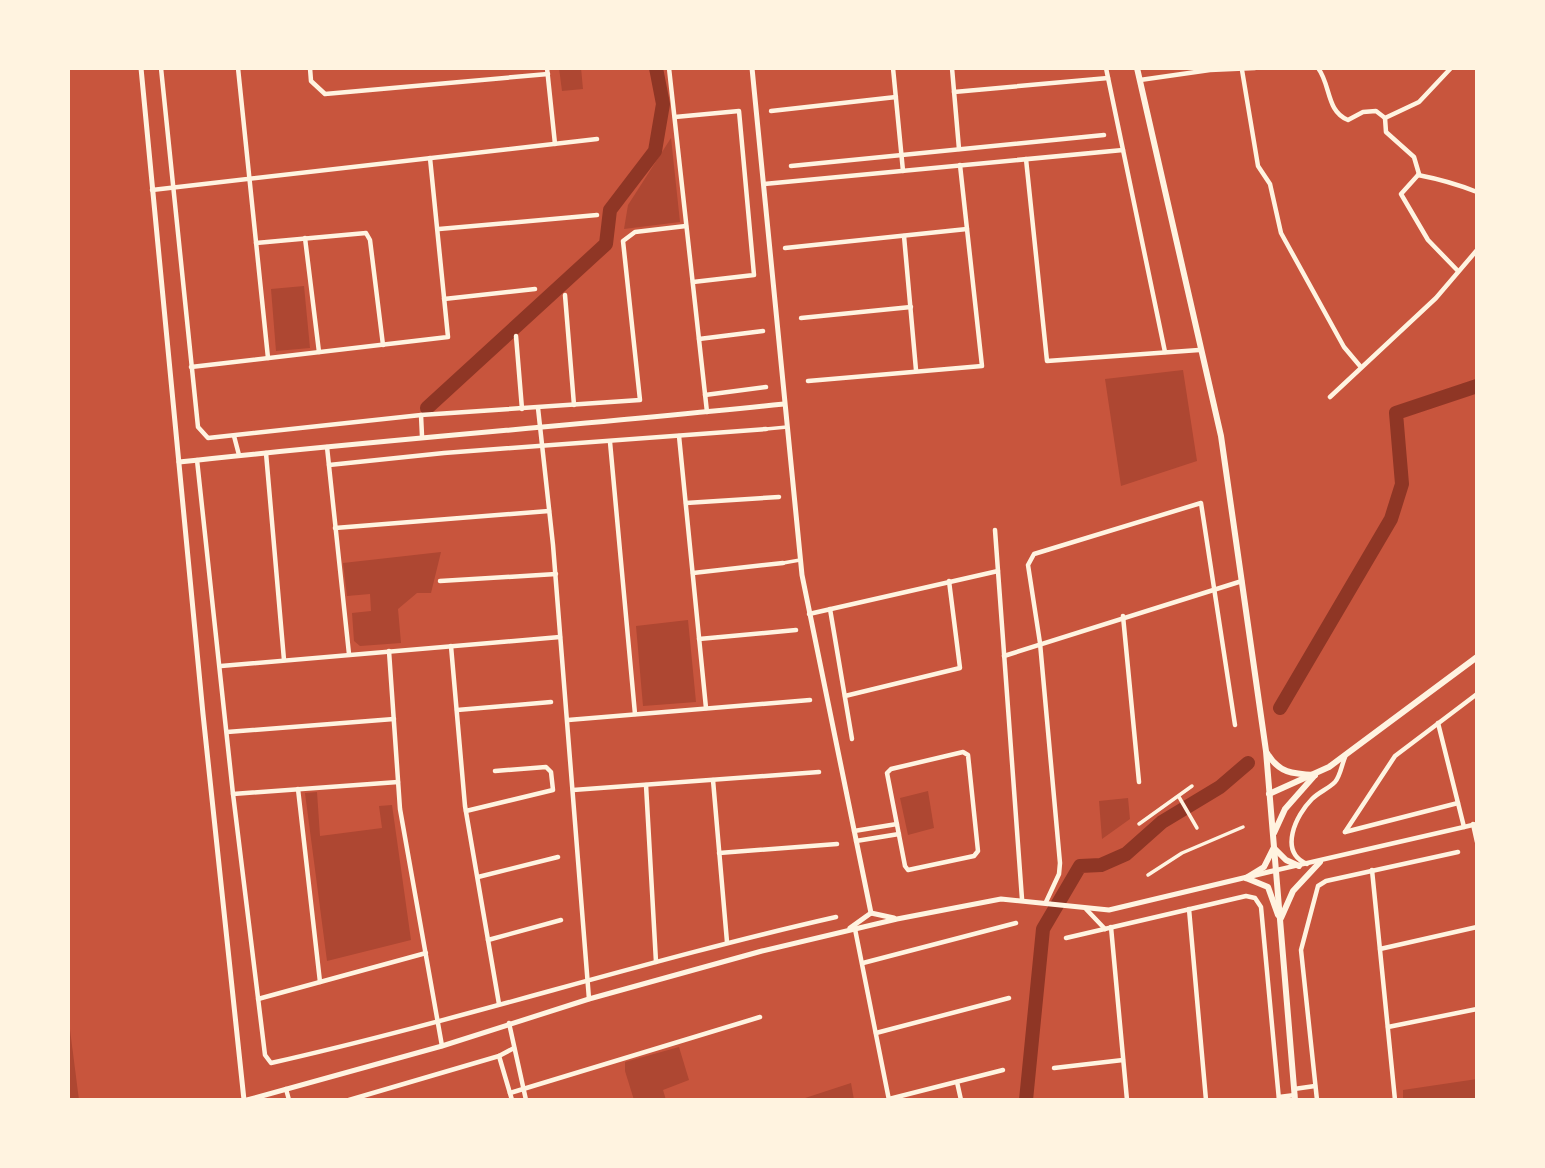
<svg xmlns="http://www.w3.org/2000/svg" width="1545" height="1168" viewBox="0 0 1545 1168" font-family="Signika,sans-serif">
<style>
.green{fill:#ae4732}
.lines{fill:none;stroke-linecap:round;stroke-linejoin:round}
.river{stroke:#8f3625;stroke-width:14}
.pedestrian{stroke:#fff3e0;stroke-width:3.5}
.minor{stroke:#fff3e0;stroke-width:4.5}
.tertiary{stroke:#fff3e0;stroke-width:5}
.secondary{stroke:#fff3e0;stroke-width:6}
.primary{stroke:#fff3e0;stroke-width:6}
</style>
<rect width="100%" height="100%" fill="#c8553d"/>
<g class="green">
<polygon points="559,68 581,68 583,89 562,91"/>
<polygon points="671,138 680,222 624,229 628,205"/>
<polygon points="304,286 310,348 276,351 271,289"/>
<polygon points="1183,370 1197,461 1121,486 1105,379"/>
<polygon points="441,552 431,593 417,593 398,609 401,643 360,646 354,641 352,613 371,611 370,594 347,596 343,563"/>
<polygon points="688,620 696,702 643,706 636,626"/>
<polygon points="928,791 934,828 908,835 900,798"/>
<polygon points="317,792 320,836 382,828 379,806 392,805 411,940 327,961 305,793"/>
<polygon points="1128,798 1130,819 1102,839 1099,801"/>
<polygon points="68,1014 79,1100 68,1100"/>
<polygon points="679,1047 689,1080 663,1090 666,1100 634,1100 625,1071 625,1062"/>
<polygon points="1477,1079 1477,1100 1403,1100 1403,1090"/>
<polygon points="851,1083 854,1100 799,1100"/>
</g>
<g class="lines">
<g class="river">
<polyline points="427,408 606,244 610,210 655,151 663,104 656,68"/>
<polyline points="1280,708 1391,519 1402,484 1396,413 1477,386"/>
<polyline points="1026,1100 1043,929 1080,866 1101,865 1126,854 1162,822 1220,787 1248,763"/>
</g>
<g class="pedestrian">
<polyline points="766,429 787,427"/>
<polyline points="783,563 800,560"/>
<polyline points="1179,797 1197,828"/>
<polyline points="1139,824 1192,786"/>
<polyline points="1148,875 1182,853 1243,827"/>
</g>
<g class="minor">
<polyline points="161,68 198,427 208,438 421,415 640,400 623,241 635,232 686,226"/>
<polyline points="238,68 268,358"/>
<polyline points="310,68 311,81 325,94 548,74"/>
<polyline points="547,68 555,144"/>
<polyline points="669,68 707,412"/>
<polyline points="893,68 903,171"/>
<polyline points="952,68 959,149"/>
<polyline points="1106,68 1165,352"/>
<path d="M1318,68C1331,85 1326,111 1348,120L1363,112L1376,111L1385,118L1419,102L1451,68"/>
<polyline points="1242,70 1258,166 1270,184 1281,233 1344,347 1360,366"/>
<polyline points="1140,80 1210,70 1255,68"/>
<polyline points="954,92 1108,78"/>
<polyline points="771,111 896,97"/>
<polyline points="675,117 739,111 754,275 693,282"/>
<polyline points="1385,118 1386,132 1414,157 1419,174 1401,194 1428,240 1458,271"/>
<polyline points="1026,159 1047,361 1199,350"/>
<polyline points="791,166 1104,135"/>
<path d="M1418,175C1439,179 1457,184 1477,192"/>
<polyline points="764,184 1123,150"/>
<polyline points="152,190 597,139"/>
<polyline points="439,229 597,215"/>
<polyline points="904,236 916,370"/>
<polyline points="305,238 319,352"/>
<polyline points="256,243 366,233 370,240 383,345"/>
<polyline points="785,248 967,229"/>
<polyline points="565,295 574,405"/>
<polyline points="444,299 535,289"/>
<polyline points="801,318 911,307"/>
<polyline points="516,336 522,409"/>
<polyline points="699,339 763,331"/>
<polyline points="191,367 448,337 430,158"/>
<polyline points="808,381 982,366 960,165"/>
<polyline points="705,395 766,387"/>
<polyline points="1330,397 1436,298 1477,250"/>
<polyline points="538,408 553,545 589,999"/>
<polyline points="421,415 422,436"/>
<polyline points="234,436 239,455"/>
<polyline points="679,436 706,708"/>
<polyline points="610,442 635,714"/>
<polyline points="327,447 349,654"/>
<polyline points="266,453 284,660"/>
<path d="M197,460L233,794L265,1055L271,1063C461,1020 646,960 836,917"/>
<polyline points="329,465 444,453 766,429"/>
<polyline points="686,503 779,497"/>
<polyline points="335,528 549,511"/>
<polyline points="995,530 1022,899"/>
<polyline points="693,573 783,563"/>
<polyline points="440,581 556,574"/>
<polyline points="830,609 852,739"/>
<polyline points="809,614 998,571"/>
<polyline points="1123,616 1139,782"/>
<polyline points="699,639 796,630"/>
<polyline points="451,646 465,806 499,1004"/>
<polyline points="389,651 400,809 442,1046"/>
<polyline points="1004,656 1242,581"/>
<polyline points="221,666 560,637"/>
<polyline points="845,696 960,668 949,581"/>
<polyline points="457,710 551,702"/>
<polyline points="568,720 810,700"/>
<polyline points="1438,723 1464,827"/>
<polyline points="227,732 394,719"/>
<polygon points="963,752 968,755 978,851 974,856 908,870 905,866 887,773 891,769"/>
<polyline points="713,780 727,942"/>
<polyline points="646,785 656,962"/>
<polyline points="298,789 320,982"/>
<polyline points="573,790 819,772"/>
<polyline points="233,794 398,782"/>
<polyline points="466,811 553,790 551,772 546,767 495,771"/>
<polyline points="1473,824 1477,842"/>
<polyline points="854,831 897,824"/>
<polyline points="1345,832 1395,756 1477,694"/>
<polyline points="1345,832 1458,803"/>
<polyline points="856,841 899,834"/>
<polyline points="719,853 837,844"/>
<path d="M1307,864C1278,852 1296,815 1312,799C1319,792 1328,789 1335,782C1340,777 1342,764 1345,757"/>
<polyline points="1277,870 1477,824"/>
<polyline points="1372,870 1395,1100"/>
<polyline points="478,877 558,857"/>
<polyline points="1046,902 1059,874 1060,863 1040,643 1028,565 1034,554 1201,503 1235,725"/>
<polyline points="1086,909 1105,929"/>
<polyline points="1189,909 1206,1100"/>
<polyline points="1111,927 1127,1100"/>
<polyline points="855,929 889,1100"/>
<polyline points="1066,938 1246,896 1255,898 1261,907 1279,1100"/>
<polyline points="488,940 561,920"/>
<polyline points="1380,949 1477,927"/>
<polyline points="863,963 1016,923"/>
<polyline points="258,999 426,953"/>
<polyline points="509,1023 526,1100"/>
<polyline points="1388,1027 1477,1009"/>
<polyline points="876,1033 1009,998"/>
<polyline points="499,1056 512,1100"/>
<polyline points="1054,1068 1123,1060"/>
<polyline points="957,1082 961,1100"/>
<polyline points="286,1089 289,1100"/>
<polyline points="1294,1089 1315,1086"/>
<polyline points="510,1093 760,1017"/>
<polyline points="1279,1097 1295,1095"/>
<polyline points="889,1099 1003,1070"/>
<polyline points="349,1100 499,1056 514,1048"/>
<polyline points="1317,1100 1301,950 1318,886 1326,881 1458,852"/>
</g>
<g class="tertiary">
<polyline points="141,68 203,714 244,1100"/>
<polyline points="752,68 802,575 871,913"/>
<path d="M179,462C380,440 582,425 784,404"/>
<polyline points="871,913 894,918"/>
<polyline points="850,928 871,913"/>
<polyline points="247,1100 442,1046 589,999 762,951 897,919 1001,899 1109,910 1277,870"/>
</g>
<polyline class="secondary" points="1269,794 1329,767 1477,657"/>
<g class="primary">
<polyline points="1137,68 1221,436 1266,751 1295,1100"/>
<path d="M1267,753C1279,773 1292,774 1315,775"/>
<polyline points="1274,833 1285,809 1315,775"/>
<polyline points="1274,848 1286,860 1299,866"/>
<polyline points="1246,878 1268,887 1278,915"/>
<polyline points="1246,878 1264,867 1273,849"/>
<polyline points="1281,918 1293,891 1320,862"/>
</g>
</g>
<rect width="1545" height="1168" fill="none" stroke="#fff3e0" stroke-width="140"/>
</svg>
